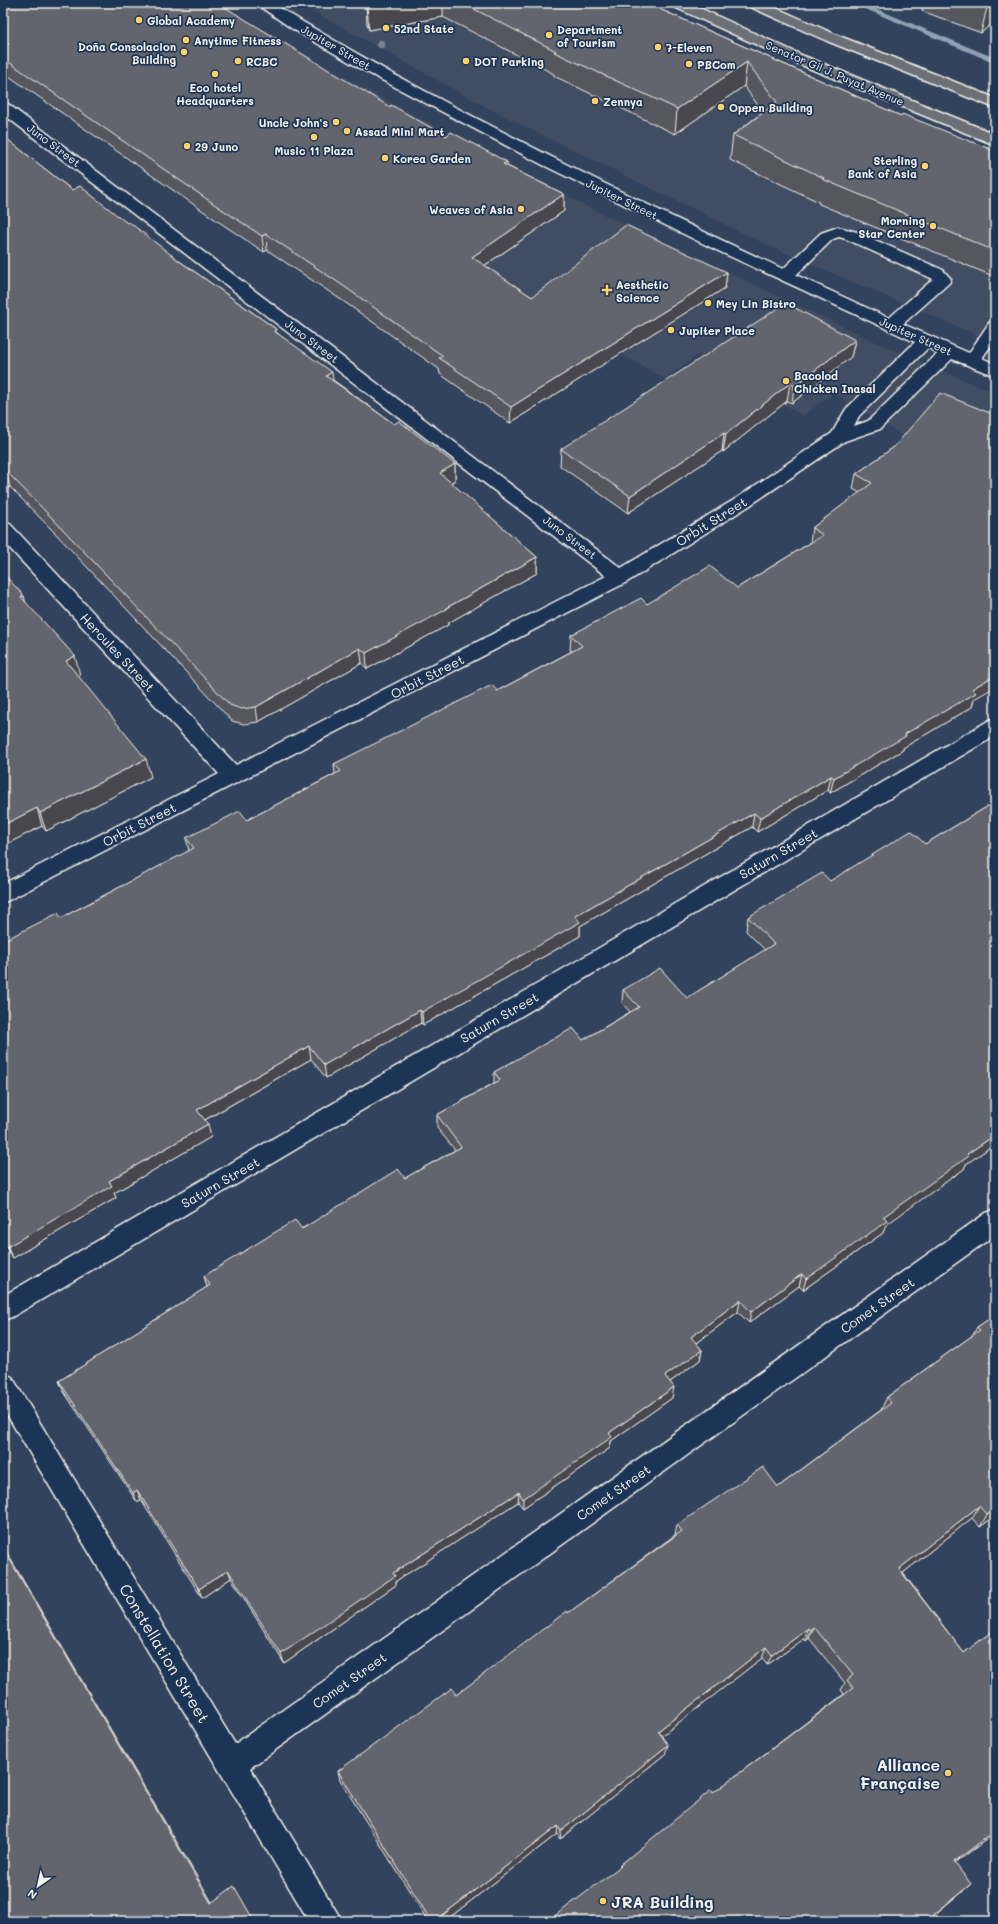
<svg xmlns="http://www.w3.org/2000/svg" width="998" height="1924" viewBox="0 0 998 1924" font-family="Mali,sans-serif">
<style>
.built{fill:#414d63}
.lines{fill:none;stroke-linecap:round;stroke-linejoin:round}
.stream{fill:#8da3b4;fill-rule:evenodd}
.minor-casing{stroke:#f4f1e8;stroke-width:3}
.major-casing{stroke:#f4f1e8;stroke-width:3}
.minor{fill:#1d3557;fill-rule:evenodd}
.major{fill:#6b6f75;fill-rule:evenodd}
.tree{fill:#7a8790}
.wall{fill:#56575f;stroke:#f4f1e8}
.shaded-wall{fill:#46474d;stroke:#f4f1e8}
.building{fill:#64656e;stroke:#f4f1e8}
.poi-dot{fill:#ffd166;stroke:#1d3557;stroke-width:1.5}
.labels{text-anchor:middle;dominant-baseline:central;stroke-width:3.5;stroke-linejoin:round;paint-order:stroke}
.far-poi-label{font-size:11px;font-weight:bold;fill:#f4f1e8;stroke:#1d3557;text-anchor:start}
.far-street-label{font-size:11px;fill:#f4f1e8;stroke:#1d3557}
.street-label{font-size:13px;fill:#f4f1e8;stroke:#1d3557}
.near-street-label{font-size:16px;fill:#f4f1e8;stroke:#1d3557}
.near-poi-label{font-size:16px;font-weight:bold;fill:#f4f1e8;stroke:#1d3557;text-anchor:end}
</style>
<rect width="100%" height="100%" fill="#32435e"/>
<filter id="ink" filterUnits="userSpaceOnUse"><feTurbulence type="fractalNoise" baseFrequency=".025" numOctaves="2"/><feDisplacementMap in="SourceGraphic" scale="8" xChannelSelector="R" yChannelSelector="G"/><feConvolveMatrix kernelMatrix="1 2 1 2 8 2 1 2 1" color-interpolation-filters="sRGB"/></filter>
<g filter="url(#ink)">
<g class="built">
<polygon points="60,3 218,3 363,88 582,204 891,349 995,393 995,493 833,393 803,416 698,355 664,379 527,298"/>
<polygon points="298,3 604,3 995,176 995,343 769,246 491,110"/>
</g>
<g class="lines">
<polygon class="stream" points="851,3 862,3 995,58 995,63"/>
<defs>
<g id="minor">
<path d="M255,3H272C349,51 428,94 509,135C599,182 691,226 783,269L821,233L838,227L857,232L943,270L951,279L949,283L903,324L969,353L989,323L995,322V340L982,358L995,364V376L952,359L880,429L845,441L749,506L627,582L3,903V884L219,774L3,541V523L10,524L236,765L606,576L3,114V102L8,104L621,568L737,498L832,433L846,409L915,342L712,248L541,164L361,69L291,28ZM839,237L846,239L933,279L889,318L796,275L833,239ZM928,348L938,353L868,421L854,426L859,416Z"/>
<polygon points="995,718 995,736 12,1317 3,1320 3,1296 988,721"/>
<polygon points="995,1210 995,1235 250,1768 336,1911 341,1921 309,1921 3,1408 3,1373 12,1377 235,1744 986,1213"/>
</g>
<g id="major">
<polygon points="670,3 689,3 804,56 995,134 995,145 794,62 672,6"/>
<polygon points="746,3 765,3 837,35 995,98 995,108 827,41 748,6"/>
</g>
</defs>
<use href="#minor" class="minor-casing"/>
<use href="#major" class="major-casing"/>
<use href="#minor" class="minor"/>
<use href="#major" class="major"/>
</g>
<circle class="tree" cx="381" cy="44" r="4"/>
<g class="wall">
<polygon points="3,3 390,107 446,136 507,162 507,166 564,194 564,211 484,266 532,297 727,272 725,288 510,423 440,374 439,369 343,301 267,250 264,252 216,220 3,72"/>
<polygon points="366,3 646,3 901,116 995,151 995,277 819,204 819,202 730,160 733,135 763,112 744,86 675,134 554,76 554,74 443,17 369,30 367,24"/>
<polygon points="919,3 995,3 995,23 994,22 981,33 922,11 923,5"/>
<polygon points="3,136 72,190 127,223 178,260 276,329 276,332 333,380 394,424 455,464 455,480 451,483 537,557 537,573 448,623 448,625 367,669 362,663 258,722 244,724 232,721 57,535 10,487 6,489 3,486"/>
<polygon points="855,340 851,357 792,403 787,401 723,452 722,451 628,513 560,466 561,449"/>
<polygon points="894,447 974,699 972,707 903,748 903,750 830,793 828,790 757,832 752,827 580,926 580,936 423,1025 421,1023 326,1078 311,1059 205,1120 211,1137 114,1193 116,1198 13,1258 3,1243 3,941 61,918 189,851 186,838 247,820 335,774 334,764 497,691 572,651 570,650 571,635 647,604 737,588 810,543 812,528 860,493 853,489 856,474"/>
<polygon points="24,596 25,602 80,675 78,676 151,777 46,831 42,826 3,846"/>
<polygon points="995,802 995,1144 966,1164 964,1169 885,1225 883,1233 803,1290 799,1286 749,1323 738,1312 696,1343 702,1350 700,1360 670,1382 672,1398 611,1441 610,1448 523,1508 518,1502 396,1581 396,1585 284,1663 231,1578 202,1598 141,1500 137,1502 64,1392 59,1381 207,1287 204,1276 405,1178 455,1150 437,1128 437,1115 494,1083 494,1072 583,1040 630,1012 622,1003 623,990 687,998 765,950 746,931 748,917 830,881 925,844"/>
<polygon points="995,1315 995,1516 980,1527 972,1518 903,1573 964,1653 995,1629 995,1833 955,1863 963,1892 619,1868 620,1865 713,1793 844,1694 841,1690 845,1683 809,1638 806,1641 804,1639 767,1665 762,1658 661,1736 665,1754 560,1839 557,1834 445,1921 428,1921 340,1780 338,1771 456,1695 675,1535 677,1525 778,1487 881,1410 887,1397 973,1335 977,1327"/>
</g>
<g class="shaded-wall">
<polygon points="383,3 443,3 443,17 369,30 367,6"/>
<polygon points="988,3 995,3 995,19 994,22 981,33"/>
<polygon points="747,62 744,86 675,134 677,109"/>
<polygon points="564,194 564,211 472,274 472,257"/>
<polygon points="266,234 267,250 264,252 262,236"/>
<polygon points="727,272 725,288 510,423 511,407"/>
<polygon points="855,340 851,357 792,403 794,386"/>
<polygon points="332,372 334,389 326,376"/>
<polygon points="790,383 787,401 723,452 726,434"/>
<polygon points="724,433 722,451 628,513 630,496"/>
<polygon points="455,464 455,480 440,489 440,473"/>
<polygon points="6,471 10,487 6,489 3,477 3,472"/>
<polygon points="537,557 537,573 448,623 448,625 367,669 366,653"/>
<polygon points="24,596 29,615 21,597"/>
<polygon points="360,648 362,663 258,722 256,707"/>
<polygon points="75,656 80,675 71,680 66,661"/>
<polygon points="995,675 995,687 974,699 972,707 903,748 903,750 830,793 834,778 905,734 972,689"/>
<polygon points="146,759 151,777 46,831 40,813"/>
<polygon points="831,776 828,790 757,832 760,818"/>
<polygon points="37,808 42,826 3,846 3,825"/>
<polygon points="754,813 752,827 580,926 580,936 423,1025 422,1012 575,916"/>
<polygon points="420,1010 421,1023 326,1078 324,1065"/>
<polygon points="309,1046 311,1059 201,1122 197,1110"/>
<polygon points="208,1124 211,1137 114,1193 116,1198 13,1258 7,1247 109,1181"/>
<polygon points="995,1135 995,1144 966,1164 964,1169 886,1225 883,1233 803,1290 806,1279 883,1217 967,1154"/>
<polygon points="802,1274 799,1286 749,1323 751,1312"/>
<polygon points="740,1300 738,1312 689,1348 691,1337"/>
<polygon points="702,1350 700,1360 663,1387 665,1376"/>
<polygon points="674,1387 672,1398 611,1441 610,1448 523,1508 523,1499 609,1433"/>
<polygon points="137,1490 141,1500 137,1502 133,1493"/>
<polygon points="519,1492 518,1502 396,1581 396,1585 284,1663 281,1654 393,1573"/>
<polygon points="979,1506 972,1518 893,1581 899,1569"/>
<polygon points="995,1509 995,1516 980,1527 987,1515"/>
<polygon points="3,1546 216,1909 211,1903 3,1548"/>
<polygon points="228,1570 231,1578 202,1598 199,1589"/>
<polygon points="814,1627 809,1638 806,1641 811,1630"/>
<polygon points="809,1628 804,1639 767,1665 772,1655"/>
<polygon points="766,1647 762,1658 655,1741 658,1731"/>
<polygon points="668,1745 665,1754 560,1839 561,1831"/>
<polygon points="558,1826 557,1834 445,1921 435,1921"/>
<polygon points="995,1831 995,1833 946,1870 954,1862"/>
<polygon points="971,1884 927,1921 926,1921"/>
</g>
<g class="building">
<polygon points="3,3 218,3 390,107 391,105 446,136 451,132 507,162 503,164 564,194 472,257 532,297 626,225 727,272 511,407 439,358 443,356 342,285 266,234 262,236 214,204 3,58 3,47 9,44 3,40"/>
<polygon points="366,3 383,3 367,6"/>
<polygon points="462,3 646,3 901,116 902,114 995,151 995,251 822,179 824,178 733,135 777,102 747,62 677,109 554,52 556,51"/>
<polygon points="3,136 72,190 80,186 127,223 129,222 178,260 276,329 274,331 332,372 326,376 394,424 399,421 455,464 440,473 537,557 446,608 447,609 366,653 360,648 256,707 241,709 230,705 53,519 6,471 3,472"/>
<polygon points="786,303 855,340 794,386 790,383 726,434 724,433 630,496 561,449"/>
<polygon points="940,393 995,415 995,675 972,689 976,693 905,734 906,736 834,778 831,776 760,818 754,813 575,916 580,922 422,1012 420,1010 324,1065 309,1046 197,1110 208,1124 109,1181 112,1186 7,1247 3,1240 3,941 58,913 61,918 194,848 186,838 240,811 247,820 341,771 334,764 492,685 497,691 582,646 571,635 641,598 647,604 710,566 737,588 823,535 812,528 872,483 856,474 894,447"/>
<polygon points="3,573 24,596 21,597 75,656 66,661 146,759 40,813 37,808 3,825"/>
<polygon points="995,802 995,1135 967,1154 969,1156 883,1217 887,1221 806,1279 802,1274 751,1312 740,1300 691,1337 702,1350 665,1376 674,1387 609,1433 612,1437 523,1499 519,1492 393,1573 395,1576 281,1654 228,1570 199,1589 137,1490 133,1493 59,1381 210,1285 204,1276 295,1220 302,1229 398,1169 405,1178 461,1147 437,1115 500,1080 494,1072 573,1028 583,1040 639,1007 623,990 660,968 687,998 774,944 748,917 822,873 830,881 911,831 925,844"/>
<polygon points="995,1315 995,1509 987,1515 979,1506 899,1569 964,1653 995,1629 995,1831 954,1862 971,1884 926,1921 548,1921 621,1866 620,1865 711,1790 713,1793 853,1688 847,1680 853,1675 814,1627 811,1630 809,1628 772,1655 766,1647 658,1731 668,1745 561,1831 558,1826 435,1921 431,1921 338,1771 452,1688 456,1695 567,1611 568,1613 682,1531 677,1525 763,1467 778,1487 891,1403 887,1397 980,1330 977,1327"/>
<polygon points="3,1548 211,1903 234,1886 254,1921 3,1921"/>
</g>
</g>
<g class="poi-dot">
<circle cx="139" cy="20" r="4"/>
<circle cx="386" cy="28" r="4"/>
<circle cx="549" cy="35" r="4"/>
<circle cx="186" cy="40" r="4"/>
<circle cx="658" cy="47" r="4"/>
<circle cx="184" cy="52" r="4"/>
<circle cx="238" cy="61" r="4"/>
<circle cx="466" cy="61" r="4"/>
<circle cx="689" cy="64" r="4"/>
<circle cx="215" cy="74" r="4"/>
<circle cx="595" cy="101" r="4"/>
<circle cx="721" cy="107" r="4"/>
<circle cx="336" cy="122" r="4"/>
<circle cx="347" cy="131" r="4"/>
<circle cx="314" cy="137" r="4"/>
<circle cx="187" cy="146" r="4"/>
<circle cx="385" cy="158" r="4"/>
<circle cx="925" cy="166" r="4"/>
<circle cx="521" cy="209" r="4"/>
<circle cx="933" cy="226" r="4"/>
<path d="M605 284h4v4h4v4h-4v4h-4v-4h-4v-4h4z"/>
<circle cx="708" cy="303" r="4"/>
<circle cx="671" cy="330" r="4"/>
<circle cx="786" cy="381" r="4"/>
<circle cx="948" cy="1773" r="4"/>
<circle cx="603" cy="1901" r="4"/>
</g>
<g class="labels">
<g class="far-poi-label">
<text x="147" y="20">Global Academy</text>
<text x="394" y="28">52nd State</text>
<text x="557" y="29">Department<tspan x="557" dy="13">of Tourism</tspan></text>
<text x="194" y="40">Anytime Fitness</text>
<text x="176" y="46" text-anchor="end">Doña Consolacion<tspan x="176" dy="13">Building</tspan></text>
<text x="666" y="47">7-Eleven</text>
<text x="246" y="61">RCBC</text>
<text x="474" y="61">DOT Parking</text>
<text x="697" y="64">PBCom</text>
<text x="215" y="87" text-anchor="middle">Eco hotel<tspan x="215" dy="13">Headquarters</tspan></text>
<text x="603" y="101">Zennya</text>
<text x="729" y="107">Oppen Building</text>
<text x="328" y="122" text-anchor="end">Uncle John's</text>
<text x="355" y="131">Assad Mini Mart</text>
<text x="195" y="146">29 Juno</text>
<text x="314" y="150" text-anchor="middle">Music 11 Plaza</text>
<text x="393" y="158">Korea Garden</text>
<text x="917" y="160" text-anchor="end">Sterling<tspan x="917" dy="13">Bank of Asia</tspan></text>
<text x="513" y="209" text-anchor="end">Weaves of Asia</text>
<text x="925" y="220" text-anchor="end">Morning<tspan x="925" dy="13">Star Center</tspan></text>
<text x="616" y="284">Aesthetic<tspan x="616" dy="13">Science</tspan></text>
<text x="716" y="303">Mey Lin Bistro</text>
<text x="679" y="330">Jupiter Place</text>
<text x="794" y="375">Bacolod<tspan x="794" dy="13">Chicken Inasal</tspan></text>
</g>
<g class="far-street-label">
<text transform="translate(336 47) rotate(30)">Jupiter Street</text>
<text transform="translate(835 73) rotate(23)">Senator Gil J. Puyat Avenue</text>
<text transform="translate(54 145) rotate(37)">Juno Street</text>
<text transform="translate(622 199) rotate(26)">Jupiter Street</text>
<text transform="translate(916 336) rotate(24)">Jupiter Street</text>
<text transform="translate(312 341) rotate(37)">Juno Street</text>
<text transform="translate(570 537) rotate(37)">Juno Street</text>
</g>
<g class="street-label">
<text transform="translate(711 521) rotate(-32)">Orbit Street</text>
<text transform="translate(118 652) rotate(47)">Hercules Street</text>
<text transform="translate(427 676) rotate(-27)">Orbit Street</text>
<text transform="translate(139 824) rotate(-27)">Orbit Street</text>
<text transform="translate(778 853) rotate(-30)">Saturn Street</text>
<text transform="translate(499 1017) rotate(-30)">Saturn Street</text>
<text transform="translate(220 1182) rotate(-30)">Saturn Street</text>
<text transform="translate(877 1305) rotate(-35)">Comet Street</text>
<text transform="translate(613 1492) rotate(-35)">Comet Street</text>
<text transform="translate(349 1680) rotate(-35)">Comet Street</text>
</g>
<g class="near-street-label">
<text transform="translate(165 1653) rotate(59)">Constellation Street</text>
</g>
<g class="near-poi-label">
<text x="940" y="1764">Alliance<tspan x="940" dy="18">Française</tspan></text>
<text x="611" y="1901" text-anchor="start">JRA Building</text>
</g>
</g>
<rect width="998" height="1924" fill="none" stroke="#1d3557" stroke-width="16"/>
<rect x="8" y="8" width="982" height="1908" fill="none" stroke="#f4f1e8" stroke-width="1.5" filter="url(#ink)"/>
<g transform="translate(38 1886) rotate(214)" stroke="#1d3557" stroke-width="3" paint-order="stroke">
<path d="M0-3L7 15L0 10L-7 15Z" fill="#f4f1e8"/>
<text y="-6" font-size="11" font-weight="bold" text-anchor="middle" fill="#f4f1e8">N</text>
</g>
</svg>
